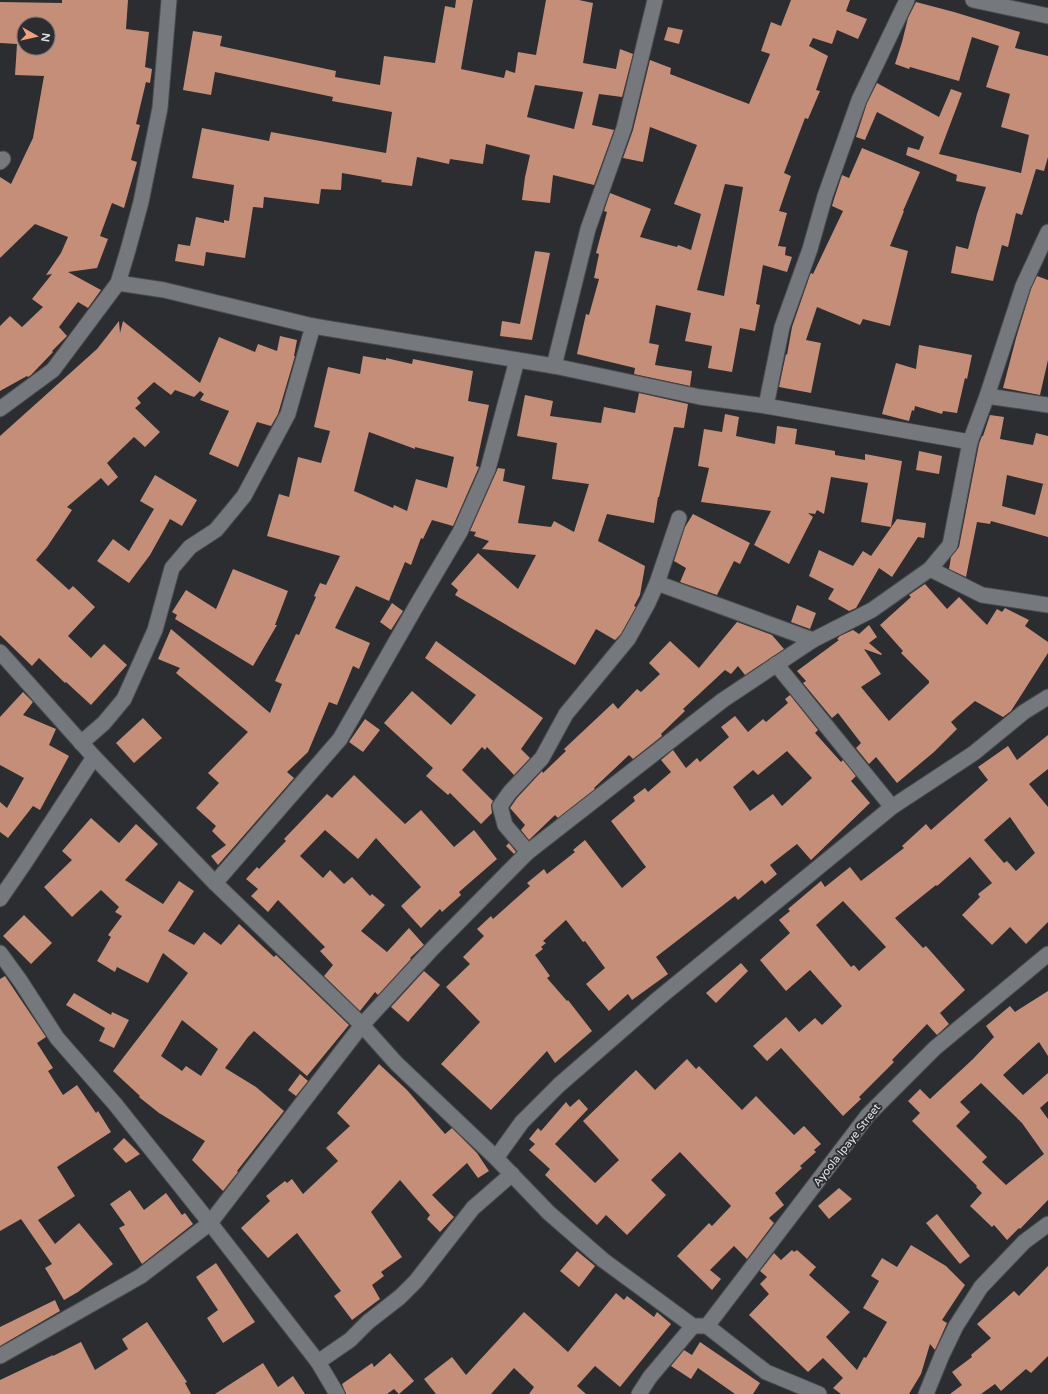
<svg xmlns="http://www.w3.org/2000/svg" width="1048" height="1394" viewBox="0 0 1048 1394" font-family="'Varela Round',sans-serif">
<style>
.building{fill:#c58e78;fill-rule:evenodd}
.lines{fill:none;stroke-linecap:round;stroke-linejoin:round}
.street-casing{stroke:#494b4d;stroke-width:17}
.street{stroke:#75787c;stroke-width:15}
.labels{text-anchor:middle;dominant-baseline:central;stroke-width:4;stroke-linejoin:round;paint-order:stroke}
.street-label{font-size:11px;fill:#e1e3e5;stroke:#2b2d30}
</style>
<rect width="100%" height="100%" fill="#2b2d30"/>
<g class="building">
<path d="M62,0H128L126,29L149,32L145,67L152,69L150,83L146,82L136,124L140,125L131,160L137,162L124,208L112,203L100,236L108,239L97,268L68,272L101,290L88,308L78,302L59,327L67,336L52,351L53,352L31,375L28,377L27,376L0,391V326L10,316L22,327L43,307L32,299L52,274L46,275L61,253L68,237L35,224L0,258V177L11,184L33,138L44,76L15,75L17,44L0,43V2L62,3ZM24,24H48V48H24Z"/>
<path d="M456,0H473L461,69L504,78L506,70L515,73L518,52L536,55L546,0H579L593,3L583,63L616,69L620,49L633,54L622,97L599,94L592,125L614,130L594,185L553,175L550,203L522,200L525,177L530,155L486,144L483,164L450,159L449,164L417,157L412,186L381,182L382,180L342,173L341,190L321,189L319,204L264,197L263,208L253,207L245,258L206,252L204,266L175,261L178,244L190,246L196,217L224,223V220L229,221L234,185L192,178L202,128L269,141L271,132L386,153L392,112L332,101L333,97L215,72L211,95L183,90L193,31L222,36L220,46L336,71L335,77L380,85L384,56L435,63L445,6L455,8ZM535,85L583,92L574,129L527,117Z"/>
<path d="M791,0H850L846,11L867,19L858,39L837,30L832,44L813,38L809,46L828,56L816,90L820,91L808,119L805,118L784,173L791,176L779,211L787,213L778,246L786,247L785,255L792,257L787,272L763,265L756,304L760,305L755,331L740,328L732,372L708,368L712,346L685,341L691,313L656,305L649,343L659,345L655,365L692,371L690,386L634,374L635,368L577,354L586,314L589,315L599,279L594,278L599,254L596,253L607,212L604,211L610,193L651,209L640,237L677,247L678,245L691,250L701,214L674,204L697,145L650,127L643,162L623,158L633,130L650,60L671,68L670,74L749,104L770,54L761,51L771,22L781,26ZM725,184L743,187L724,296L697,290Z"/>
<polygon points="916,2 954,12 1020,32 1015,48 1048,56 1048,157 1044,171 1036,169 1022,215 1016,213 1008,247 1002,245 993,281 951,273 956,246 968,249 977,214 986,187 956,181 957,175 906,155 908,147 919,150 924,137 877,112 865,140 856,137 867,103 877,83 939,117 951,89 962,93 939,154 1021,173 1029,135 1001,127 1010,94 986,87 999,46 972,37 959,81 910,67 909,69 895,64 902,42 908,18"/>
<polygon points="668,27 683,30 679,44 664,40"/>
<polygon points="862,148 920,172 903,211 904,211 890,246 908,251 890,326 863,319 860,325 817,307 806,340 821,343 811,393 779,387 786,354 787,355 792,327 810,275 811,273 813,274 843,211 832,206 834,199 842,175 849,178"/>
<polygon points="535,251 550,253 532,340 500,336 502,321 520,324"/>
<polygon points="1037,276 1048,280 1048,360 1040,395 1003,388 1016,338 1031,289"/>
<polygon points="119,321 120,333 123,321 200,383 219,337 255,352 258,344 277,351 280,336 297,340 294,356 295,356 278,414 271,426 257,422 238,467 209,454 229,411 200,400 204,394 200,391 194,397 175,390 171,395 154,382 137,398 141,403 135,408 160,432 145,447 134,437 107,463 118,477 108,486 101,478 67,507 72,510 47,547 36,560 69,590 73,586 95,607 68,636 91,658 104,644 127,665 91,705 66,682 65,683 39,658 32,666 0,635 0,436 97,349"/>
<polygon points="919,345 972,355 967,379 965,378 957,413 943,411 942,414 915,406 914,411 912,410 909,421 882,414 896,363 916,369"/>
<path d="M363,356L386,360V358L412,364L413,359L473,371L468,401L489,405L476,466L479,467L453,526L432,520L423,539L421,538L411,565L405,562L389,601L356,586L335,628L370,643L359,669L353,666L337,705L329,702L308,752L287,772L294,778L218,865L211,856L226,845L212,831L216,826L196,808L219,783L208,773L248,732L176,673L180,668L158,659L171,629L270,713L282,684L275,681L296,634L299,635L316,597L314,596L320,583L326,585L340,556L267,536L279,494L289,497L298,457L321,463L330,431L314,427L328,367L360,374ZM369,432L415,449V447L454,457L447,488L416,479L407,511L394,505L393,508L354,491Z"/>
<polygon points="639,393 688,404 684,428 674,427 659,497 658,497 654,523 607,514 598,541 645,566 640,595 634,606 636,607 621,634 615,640 596,629 575,665 455,595 458,590 451,584 478,553 518,589 536,555 482,549 489,541 474,536 476,532 470,531 498,468 505,469 503,481 525,486 518,523 551,527 554,521 574,532 589,484 552,479 557,443 517,436 525,395 553,401 550,416 601,423 604,407 635,413"/>
<polygon points="725,414 739,417 736,436 775,444 777,426 797,429 795,444 835,451 835,455 865,460 865,454 902,461 891,527 861,522 868,483 831,477 824,514 817,510 815,514 808,513 813,517 789,564 754,545 771,511 701,502 709,468 698,466 704,429 722,432"/>
<polygon points="990,415 1004,417 1000,439 1033,445 1036,433 1048,436 1048,485 1007,475 1002,506 1035,515 1043,484 1048,485 1048,537 991,521 990,524 977,522 966,577 949,569 951,557 959,547 979,444 982,436 983,436"/>
<polygon points="919,451 942,456 939,474 916,470"/>
<polygon points="155,475 197,500 182,526 170,519 150,555 129,583 97,561 113,539 129,551 154,509 140,501"/>
<polygon points="693,514 750,543 740,564 734,561 717,595 680,582 686,568 674,561 685,527"/>
<polygon points="897,519 926,523 924,538 918,537 892,577 879,568 856,608 849,611 828,599 834,589 809,576 819,550 853,566 863,551 871,556"/>
<polygon points="233,569 288,591 275,625 277,625 253,666 175,619 177,615 172,612 186,590 216,609"/>
<polygon points="925,584 947,609 959,597 987,625 997,609 1002,612 1005,608 1029,620 1025,626 1048,642 1048,653 1011,711 1003,717 975,701 951,722 957,729 934,752 897,783 876,757 869,764 856,748 861,743 838,713 832,718 803,683 806,681 797,671 839,640 837,639 840,636 853,630 859,634 869,625 877,637 869,643 882,654 881,655 864,649 881,674 861,687 889,721 929,683 929,681 901,653 903,651 880,625 911,597 909,595"/>
<polygon points="392,603 403,611 391,630 380,622"/>
<polygon points="797,605 816,613 810,629 791,622"/>
<polygon points="737,622 772,635 784,649 745,675 738,666 731,674 725,670 683,709 685,711 661,734 662,736 633,759 629,755 594,788 595,789 558,818 555,815 529,840 521,830 525,825 510,808 517,798 542,771 543,773 566,751 564,749 613,703 618,709 637,689 641,692 660,674 649,663 670,641 699,668"/>
<polygon points="436,641 543,718 521,749 530,758 514,775 487,747 485,750 482,747 462,770 493,801 491,805 492,813 481,824 450,793 448,795 426,776 433,768 384,723 412,691 451,725 476,695 425,658"/>
<polygon points="23,692 33,702 23,715 56,729 49,745 69,756 40,810 33,806 8,838 0,832 0,802 7,808 24,778 0,765 0,717"/>
<path d="M790,695L818,730L815,733L841,762L843,760L856,776L851,781L870,803L811,860L797,844L770,865L777,874L765,884L762,880L738,900L735,896L656,957L668,974L632,1000L628,994L609,1011L586,984L605,968L585,941L583,942L566,920L543,941L546,943L541,947L543,949L535,955L550,976L547,978L567,1001L568,1000L592,1031L555,1063L547,1051L491,1110L441,1064L480,1022L446,987L470,964L463,957L484,936L477,929L491,916L493,919L530,886L527,883L544,869L547,874L575,852L573,850L585,840L622,888L646,867L611,821L635,801L633,797L645,788L648,792L671,772L661,760L673,750L686,768L697,758L700,762L729,737L721,727L735,716L748,732L763,719L766,722L788,703L785,699ZM787,751L812,778L782,806L773,794L750,811L733,787L753,770L758,775Z"/>
<polygon points="143,718 162,738 134,763 116,743"/>
<polygon points="365,719 380,730 363,752 349,742"/>
<path d="M1048,735V769L1029,784L1048,807V922L1026,944L1010,927L992,945L962,915L980,897L978,894L992,883L970,857L937,886L936,885L895,918L923,948L926,946L965,990L940,1013L949,1024L937,1035L927,1024L892,1060L894,1062L859,1097L861,1099L843,1116L781,1048L767,1061L753,1046L786,1017L799,1032L815,1018L822,1025L842,1006L810,970L786,991L760,960L790,933L779,920L790,911L788,909L821,881L825,887L850,867L861,881L904,848L902,846L926,824L931,830L988,780L978,767L1008,746L1017,760ZM1010,817L1035,853L1016,871L1007,861L1004,863L984,840ZM843,901L886,947L859,971L854,965L851,967L816,925Z"/>
<polygon points="354,775 405,824 421,810 454,847 474,830 497,859 459,892 461,895 442,912 440,909 421,928 401,906 421,887 376,838 358,859 325,830 300,856 323,878 330,870 344,884 352,877 370,896 372,894 385,905 361,931 387,952 409,928 424,945 410,958 411,959 378,995 375,992 360,1011 324,976 333,965 320,951 325,947 278,900 268,912 251,896 258,889 246,879 257,867 259,869 286,841 284,839 327,794 332,798"/>
<path d="M91,818L119,843L136,824L158,844L125,880L163,904L179,881L194,891L168,931L194,945L204,932L221,945L239,924L274,957L276,955L349,1025L307,1076L254,1031L248,1037L225,1068L256,1087L284,1111L237,1171L238,1172L223,1191L192,1160L205,1141L159,1113L139,1097L140,1096L113,1071L188,973L163,953L148,983L117,967L115,972L97,961L111,937L108,935L122,916L115,912L119,907L101,890L72,917L44,887L72,860L62,851ZM182,1020L218,1049L201,1076L186,1066L182,1071L161,1056Z"/>
<polygon points="509,843 516,852 514,854 506,846"/>
<polygon points="24,915 52,943 31,964 3,936"/>
<polygon points="741,963 748,971 716,1003 706,993"/>
<polygon points="424,971 440,985 408,1022 391,1007"/>
<polygon points="5,976 46,1037 37,1043 53,1068 48,1071 63,1095 77,1085 96,1113 98,1111 111,1132 57,1167 75,1196 38,1220 55,1244 79,1223 113,1264 78,1292 64,1300 45,1268 52,1264 21,1219 0,1231 0,979"/>
<path d="M1048,991V1056L1039,1042L1003,1075L1023,1095L1048,1073V1101L1040,1108L1048,1119V1200L1020,1229L1019,1228L1007,1240L994,1225L992,1227L970,1206L982,1193L976,1187L977,1186L912,1121L920,1113L908,1101L920,1089L930,1099L973,1059L994,1037L986,1026L1010,1006L1015,1012ZM981,1083L1022,1123L1044,1154L1006,1185L982,1162L987,1157L956,1126L970,1112L960,1102Z"/>
<polygon points="74,993 111,1015 112,1012 129,1020 114,1048 99,1041 105,1028 66,1005"/>
<polygon points="687,1059 696,1069 699,1066 742,1110 756,1096 794,1135 804,1126 821,1144 814,1150 816,1152 800,1166 802,1168 775,1193 784,1205 769,1218 774,1223 747,1259 734,1246 710,1270 721,1279 712,1290 677,1256 709,1223 712,1226 731,1206 680,1152 651,1180 666,1195 627,1235 606,1215 597,1225 545,1175 550,1169 529,1150 535,1144 529,1139 538,1128 541,1131 566,1102 570,1107 579,1099 588,1109 555,1144 595,1183 619,1160 583,1121 636,1070 655,1090"/>
<polygon points="379,1064 407,1090 445,1134 452,1128 477,1153 489,1171 478,1178 467,1163 432,1195 454,1217 440,1232 427,1219 430,1215 400,1180 371,1212 402,1257 381,1272 384,1276 372,1285 380,1299 352,1320 334,1296 341,1291 297,1233 268,1258 241,1228 270,1201 266,1196 285,1181 287,1183 292,1179 303,1194 338,1161 326,1148 350,1126 337,1113"/>
<polygon points="300,1074 308,1081 296,1096 288,1090"/>
<polygon points="124,1138 140,1154 126,1163 113,1149"/>
<polygon points="839,1188 852,1199 829,1219 818,1206"/>
<polygon points="130,1190 144,1210 166,1193 182,1215 185,1213 193,1224 142,1264 119,1228 125,1225 110,1204"/>
<polygon points="937,1214 970,1256 960,1264 926,1223"/>
<polygon points="911,1245 946,1266 965,1285 942,1320 947,1323 935,1350 930,1344 921,1374 909,1394 841,1394 833,1388 843,1378 823,1358 808,1372 749,1315 769,1294 760,1284 767,1277 760,1271 774,1253 781,1260 792,1250 794,1252 797,1250 816,1267 809,1275 850,1312 826,1337 857,1370 864,1357 866,1358 887,1322 863,1308 879,1281 871,1276 882,1258 897,1267"/>
<polygon points="577,1251 595,1266 579,1287 560,1271"/>
<polygon points="216,1263 255,1322 223,1343 207,1318 218,1310 196,1277"/>
<polygon points="1048,1266 1048,1356 1031,1373 1026,1369 1001,1391 995,1384 981,1394 950,1394 962,1385 952,1372 972,1357 971,1355 991,1338 977,1324 1014,1291 1019,1296"/>
<polygon points="616,1293 624,1300 627,1296 654,1317 657,1312 671,1324 620,1387 595,1366 577,1386 586,1394 529,1394 534,1387 514,1368 491,1394 436,1394 424,1379 452,1357 466,1375 524,1312 568,1352"/>
<polygon points="55,1300 60,1311 0,1346 0,1327"/>
<polygon points="147,1322 187,1382 185,1383 191,1394 0,1394 0,1380 53,1355 53,1356 81,1342 95,1370 128,1349 122,1339"/>
<polygon points="700,1342 760,1383 753,1394 735,1394 698,1368 691,1379 671,1366 684,1350 692,1355"/>
<polygon points="390,1353 414,1381 399,1394 394,1389 387,1394 346,1394 342,1384 372,1363 374,1367"/>
<polygon points="263,1363 278,1387 293,1376 305,1394 215,1394"/>
</g>
<g class="lines">
<defs>
<g id="street">
<polyline points="973,0 1048,16"/>
<polyline points="0,162 3,159"/>
<polyline points="118,283 164,290 313,326 554,366 700,397 766,406 970,442"/>
<polyline points="554,366 588,229 624,128 655,0"/>
<polyline points="987,396 1048,405"/>
<polyline points="766,406 782,327 810,249 825,196 859,100 907,0"/>
<polyline points="0,409 53,370 118,283 128,250 141,202 160,108 169,0"/>
<polyline points="930,569 950,545 970,442 987,396 1023,286 1048,232"/>
<polyline points="657,583 813,640"/>
<polyline points="0,652 94,757 215,883 362,1025 396,1063 496,1158 549,1213 603,1260 693,1326 707,1326 766,1372 819,1394"/>
<polyline points="776,664 892,807"/>
<polyline points="81,743 104,723 124,699 155,630 172,568 190,547 216,530 244,496 288,414 313,326"/>
<polyline points="528,852 505,825 500,806 510,792 542,758 566,714 628,639 648,603 657,583 679,518"/>
<polyline points="215,883 340,739 418,603 460,532 488,469 517,360"/>
<polyline points="0,899 24,864 94,757"/>
<polyline points="0,953 21,982 57,1038 115,1104 210,1223 318,1362 337,1394"/>
<polyline points="496,1158 522,1122 559,1085 659,998 892,807 974,753 1024,712 1048,697"/>
<polyline points="707,1326 868,1115 935,1048 1048,954"/>
<polyline points="0,1356 141,1276 210,1223 362,1025 433,948 528,852 723,700 813,640 872,610 930,569 982,595 1048,605"/>
<polyline points="318,1362 350,1340 368,1322 400,1297 416,1281 473,1208 512,1174"/>
<polyline points="639,1394 650,1377 693,1326"/>
<polyline points="926,1394 942,1355 956,1326 981,1287 1024,1242 1048,1224"/>
</g>
</defs>
<use href="#street" class="street-casing"/>
<use href="#street" class="street"/>
</g>
<g class="labels">
<g class="street-label">
<text transform="translate(847 1145) rotate(-52)">Ayoola Ipaye Street</text>
</g>
</g>
<g transform="translate(36 36) rotate(98)"><circle r="19" fill="#2b2d30" stroke="#747678"/>
<path d="M0-3L7 15L0 10L-7 15Z" fill="#f2a080"/>
<text y="-6" font-size="11" font-weight="bold" text-anchor="middle" fill="#e1e3e5">N</text>
</g>
</svg>
